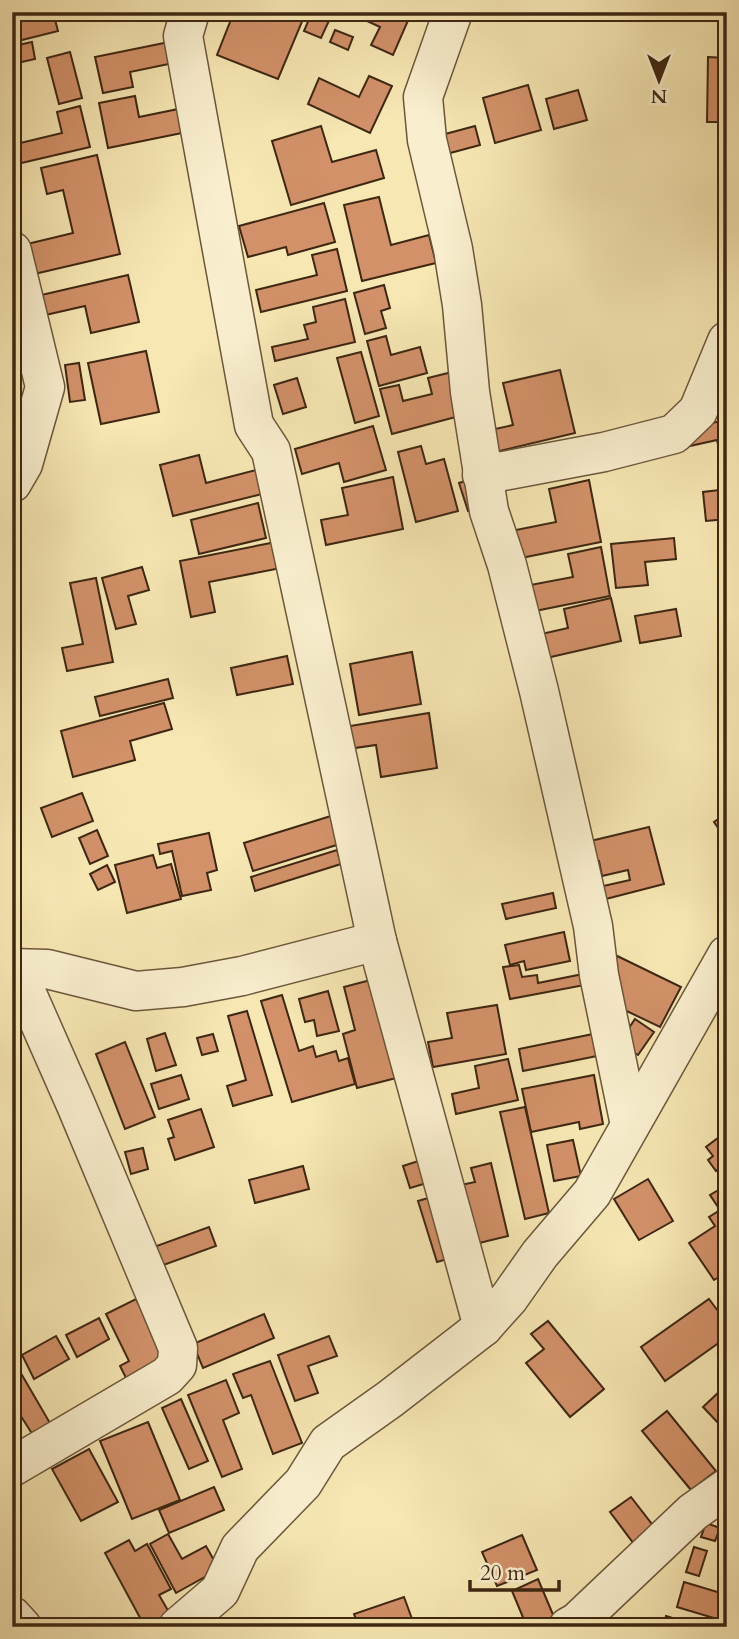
<svg xmlns="http://www.w3.org/2000/svg" width="739" height="1639" viewBox="0 0 739 1639" font-family="Cardo,serif">
<style>
.building{fill:#d29169;stroke:#3e2712;stroke-width:2}
.lines{fill:none;stroke-linecap:round;stroke-linejoin:round}
.minor-casing{stroke:#6c573a;stroke-width:41}
.minor{stroke:#f9efce;stroke-width:38}
</style>
<rect width="100%" height="100%" fill="#f6e7b3"/>
<filter id="stains"><feTurbulence type="fractalNoise" baseFrequency=".00286" numOctaves="4"/><feColorMatrix values="0 0 0 0 .2 0 0 0 0 .09 0 0 0 0 .02 0 0 0 .5 -.17"/></filter>
<radialGradient id="worn" r=".72"><stop offset=".6" stop-color="#630" stop-opacity="0"/><stop offset="1" stop-color="#630" stop-opacity=".3"/></radialGradient>
<g class="building">
<polygon points="12,12 53,12 58,31 18,41"/>
<polygon points="234,12 306,12 278,79 217,55"/>
<polygon points="312,12 333,12 321,38 304,31"/>
<polygon points="348,12 402,12 410,16 393,55 371,45 380,27"/>
<polygon points="335,30 353,37 348,50 330,42"/>
<polygon points="179,40 183,61 130,72 133,87 103,93 95,57"/>
<polygon points="32,42 35,59 17,63 14,46"/>
<polygon points="70,52 82,98 59,104 47,58"/>
<polygon points="708,57 727,58 727,122 707,122"/>
<polygon points="369,76 392,86 370,133 308,104 319,78 359,97"/>
<polygon points="528,85 541,130 495,143 483,98"/>
<polygon points="578,90 587,120 554,129 546,99"/>
<polygon points="135,96 139,117 188,107 192,131 108,148 99,103"/>
<polygon points="80,106 90,147 17,164 12,145 62,133 57,112"/>
<polygon points="321,126 332,162 376,150 384,178 291,205 272,141"/>
<polygon points="475,126 480,145 439,156 434,137"/>
<polygon points="97,155 120,254 30,275 23,245 73,233 63,190 47,194 41,168"/>
<polygon points="379,197 391,245 429,235 436,263 362,281 344,205"/>
<polygon points="324,203 335,242 288,255 286,247 248,257 239,226"/>
<polygon points="337,249 347,291 261,312 256,290 317,275 312,255"/>
<polygon points="128,275 139,322 91,333 85,306 41,316 37,296"/>
<polygon points="384,285 390,308 381,311 386,328 365,334 354,293"/>
<polygon points="345,299 355,342 275,361 272,347 308,339 304,325 316,322 313,307"/>
<polygon points="386,336 391,355 420,347 427,373 379,386 367,341"/>
<polygon points="146,351 159,412 101,424 88,363"/>
<polygon points="361,352 379,416 355,423 337,358"/>
<polygon points="79,363 85,400 70,402 65,365"/>
<polygon points="560,370 575,433 491,453 486,431 513,425 503,383"/>
<polygon points="452,372 463,415 392,434 380,389 399,385 403,401 432,394 428,378"/>
<polygon points="297,378 306,407 283,414 274,385"/>
<polygon points="727,420 727,466 723,467 717,440 690,446 686,428"/>
<polygon points="373,426 386,470 344,482 339,463 302,474 295,449"/>
<polygon points="421,446 426,464 444,459 458,511 416,522 398,452"/>
<polygon points="199,455 206,483 256,470 262,494 173,516 160,465"/>
<polygon points="727,476 727,519 706,521 703,492 720,490 718,477"/>
<polygon points="393,477 403,529 326,545 321,520 348,515 342,488"/>
<polygon points="478,477 487,506 468,511 459,483"/>
<polygon points="589,480 601,542 516,559 511,531 556,522 549,489"/>
<polygon points="258,503 266,538 199,554 191,520"/>
<polygon points="674,538 676,559 645,562 648,585 616,588 611,544"/>
<polygon points="276,542 281,568 209,582 215,612 191,617 180,561"/>
<polygon points="601,547 610,596 530,612 525,586 573,577 568,554"/>
<polygon points="142,567 149,590 128,596 136,624 116,629 102,578"/>
<polygon points="96,578 113,662 67,671 62,648 83,644 70,583"/>
<polygon points="611,598 621,641 542,659 537,635 568,628 564,609"/>
<polygon points="676,609 681,636 640,643 635,616"/>
<polygon points="412,652 421,704 359,715 350,664"/>
<polygon points="287,656 293,684 237,695 231,668"/>
<polygon points="168,679 173,698 100,716 95,697"/>
<polygon points="164,703 172,729 130,741 135,760 73,777 61,731"/>
<polygon points="429,713 437,768 381,777 376,745 348,749 344,727"/>
<polygon points="82,793 93,821 52,837 41,808"/>
<polygon points="727,813 727,841 714,822"/>
<polygon points="334,815 343,843 253,871 244,843"/>
<polygon points="649,827 664,884 602,900 599,887 630,880 628,870 602,876 599,861 587,864 582,843"/>
<polygon points="97,830 108,856 90,864 79,838"/>
<polygon points="209,833 217,870 207,873 211,890 182,896 172,851 160,854 158,844"/>
<polygon points="337,850 341,864 255,891 251,877"/>
<polygon points="153,855 157,868 171,864 181,899 127,913 115,865"/>
<polygon points="107,865 115,882 98,890 90,874"/>
<polygon points="553,893 556,908 506,919 502,904"/>
<polygon points="564,932 570,961 526,970 524,961 510,965 505,945"/>
<polygon points="609,952 681,987 660,1027 610,1003"/>
<polygon points="519,965 522,977 537,975 538,983 588,973 590,984 510,999 503,967"/>
<polygon points="382,977 408,1075 357,1088 343,1034 355,1030 344,987"/>
<polygon points="328,991 339,1031 317,1036 314,1020 305,1022 299,999"/>
<polygon points="282,995 299,1051 313,1046 316,1057 336,1051 339,1061 348,1058 355,1084 292,1102 261,1001"/>
<polygon points="497,1005 506,1054 433,1067 428,1042 452,1038 447,1013"/>
<polygon points="247,1011 272,1095 233,1106 227,1086 246,1080 228,1016"/>
<polygon points="635,1019 654,1032 638,1055 619,1043"/>
<polygon points="165,1033 176,1065 156,1071 147,1039"/>
<polygon points="598,1033 602,1055 523,1071 519,1049"/>
<polygon points="213,1034 218,1051 202,1055 197,1038"/>
<polygon points="125,1042 155,1117 125,1129 96,1054"/>
<polygon points="508,1059 518,1100 456,1114 452,1094 479,1088 475,1066"/>
<polygon points="181,1075 189,1099 159,1109 151,1084"/>
<polygon points="594,1075 603,1124 580,1129 579,1122 531,1132 522,1089"/>
<polygon points="525,1107 549,1213 525,1219 500,1112"/>
<polygon points="201,1109 214,1147 175,1160 168,1139 174,1137 168,1120"/>
<polygon points="727,1131 727,1162 716,1171 708,1160 713,1156 706,1147"/>
<polygon points="573,1140 581,1176 554,1181 547,1145"/>
<polygon points="143,1148 148,1169 131,1174 125,1152"/>
<polygon points="431,1157 437,1180 410,1188 403,1166"/>
<polygon points="491,1163 508,1236 475,1244 461,1185 475,1182 471,1168"/>
<polygon points="303,1166 309,1189 255,1203 249,1180"/>
<polygon points="648,1179 673,1221 639,1240 614,1199"/>
<polygon points="727,1185 727,1272 714,1280 689,1243 715,1226 709,1217 720,1210 710,1195"/>
<polygon points="442,1194 461,1255 437,1262 418,1201"/>
<polygon points="209,1227 216,1246 158,1267 151,1248"/>
<polygon points="136,1299 170,1366 130,1386 120,1366 129,1361 106,1314"/>
<polygon points="709,1299 727,1323 727,1337 665,1381 641,1347"/>
<polygon points="264,1314 274,1338 203,1368 193,1344"/>
<polygon points="99,1318 109,1339 77,1357 66,1335"/>
<polygon points="548,1321 604,1389 570,1417 526,1363 544,1349 531,1334"/>
<polygon points="56,1336 69,1359 34,1379 22,1355"/>
<polygon points="329,1336 337,1356 308,1366 318,1393 295,1401 278,1355"/>
<polygon points="727,1347 727,1366 718,1354"/>
<polygon points="270,1361 302,1443 273,1454 251,1395 243,1398 233,1374"/>
<polygon points="15,1363 54,1430 36,1440 12,1402 12,1364"/>
<polygon points="226,1380 239,1413 223,1420 242,1469 222,1477 188,1395"/>
<polygon points="720,1391 727,1398 727,1420 721,1426 703,1407"/>
<polygon points="181,1399 208,1461 189,1469 162,1408"/>
<polygon points="667,1411 716,1471 691,1490 642,1431"/>
<polygon points="148,1422 180,1500 132,1519 100,1441"/>
<polygon points="89,1449 118,1502 81,1521 52,1469"/>
<polygon points="214,1487 224,1510 169,1533 159,1510"/>
<polygon points="631,1497 655,1528 634,1544 610,1512"/>
<polygon points="706,1523 720,1528 715,1541 701,1537"/>
<polygon points="168,1534 182,1559 206,1546 219,1569 176,1593 150,1544"/>
<polygon points="522,1535 537,1570 497,1586 482,1552"/>
<polygon points="129,1540 135,1551 147,1544 171,1589 159,1595 170,1614 147,1627 145,1627 105,1553"/>
<polygon points="694,1547 707,1551 699,1576 686,1572"/>
<polygon points="538,1579 554,1617 527,1627 512,1591"/>
<polygon points="684,1582 724,1594 727,1585 727,1622 677,1607"/>
<polygon points="404,1597 415,1627 359,1627 354,1614"/>
<polygon points="666,1616 702,1627 663,1627"/>
</g>
<g class="lines">
<defs>
<g id="minor">
<polyline points="190,12 183,36 254,425 271,451 377,941 483,1327"/>
<polyline points="453,12 423,97 427,140 453,249 462,305 470,392 489,511 507,565 539,691 593,926 599,975 630,1125"/>
<polyline points="12,251 45,387 23,464 12,483"/>
<polyline points="482,475 604,452 674,434 698,411 727,341"/>
<polyline points="12,968 47,969 136,991 183,987 242,976 377,941"/>
<polyline points="12,1467 167,1376 177,1365 178,1348 76,1105 16,969"/>
<polyline points="12,1616 22,1627"/>
<polyline points="178,1627 220,1591 240,1548 303,1483 328,1443 390,1399 483,1327 509,1298 540,1254 592,1193 727,955"/>
<polyline points="568,1627 577,1622 693,1512 727,1488"/>
</g>
</defs>
<use href="#minor" class="minor-casing"/>
<use href="#minor" class="minor"/>
</g>
<rect width="739" height="1639" fill="none" stroke="#f6e7b3" stroke-width="42"/>
<rect x="14" y="14" width="711" height="1611" fill="none" stroke="#3e2712" stroke-width="3.5"/>
<rect x="21" y="21" width="697" height="1597" fill="none" stroke="#3e2712" stroke-width="2"/>
<g transform="translate(659 80) rotate(180)" stroke="#f9efce" stroke-width="5" paint-order="stroke">
<path d="M0-5L12 26L0 18L-12 26Z" fill="#3e2712"/>
<text y="-10" font-size="19" font-weight="bold" text-anchor="middle" fill="#3e2712">N</text>
</g>
<path d="M470 1580v10h89v-10" fill="none" stroke="#3e2712" stroke-width="3.5"/>
<text x="480" y="1580" font-size="21" fill="#3e2712" stroke="#f9efce" stroke-width="5" paint-order="stroke">20 m</text>
<rect width="100%" height="100%" filter="url(#stains)"/>
<rect width="100%" height="100%" fill="url(#worn)"/>
</svg>
